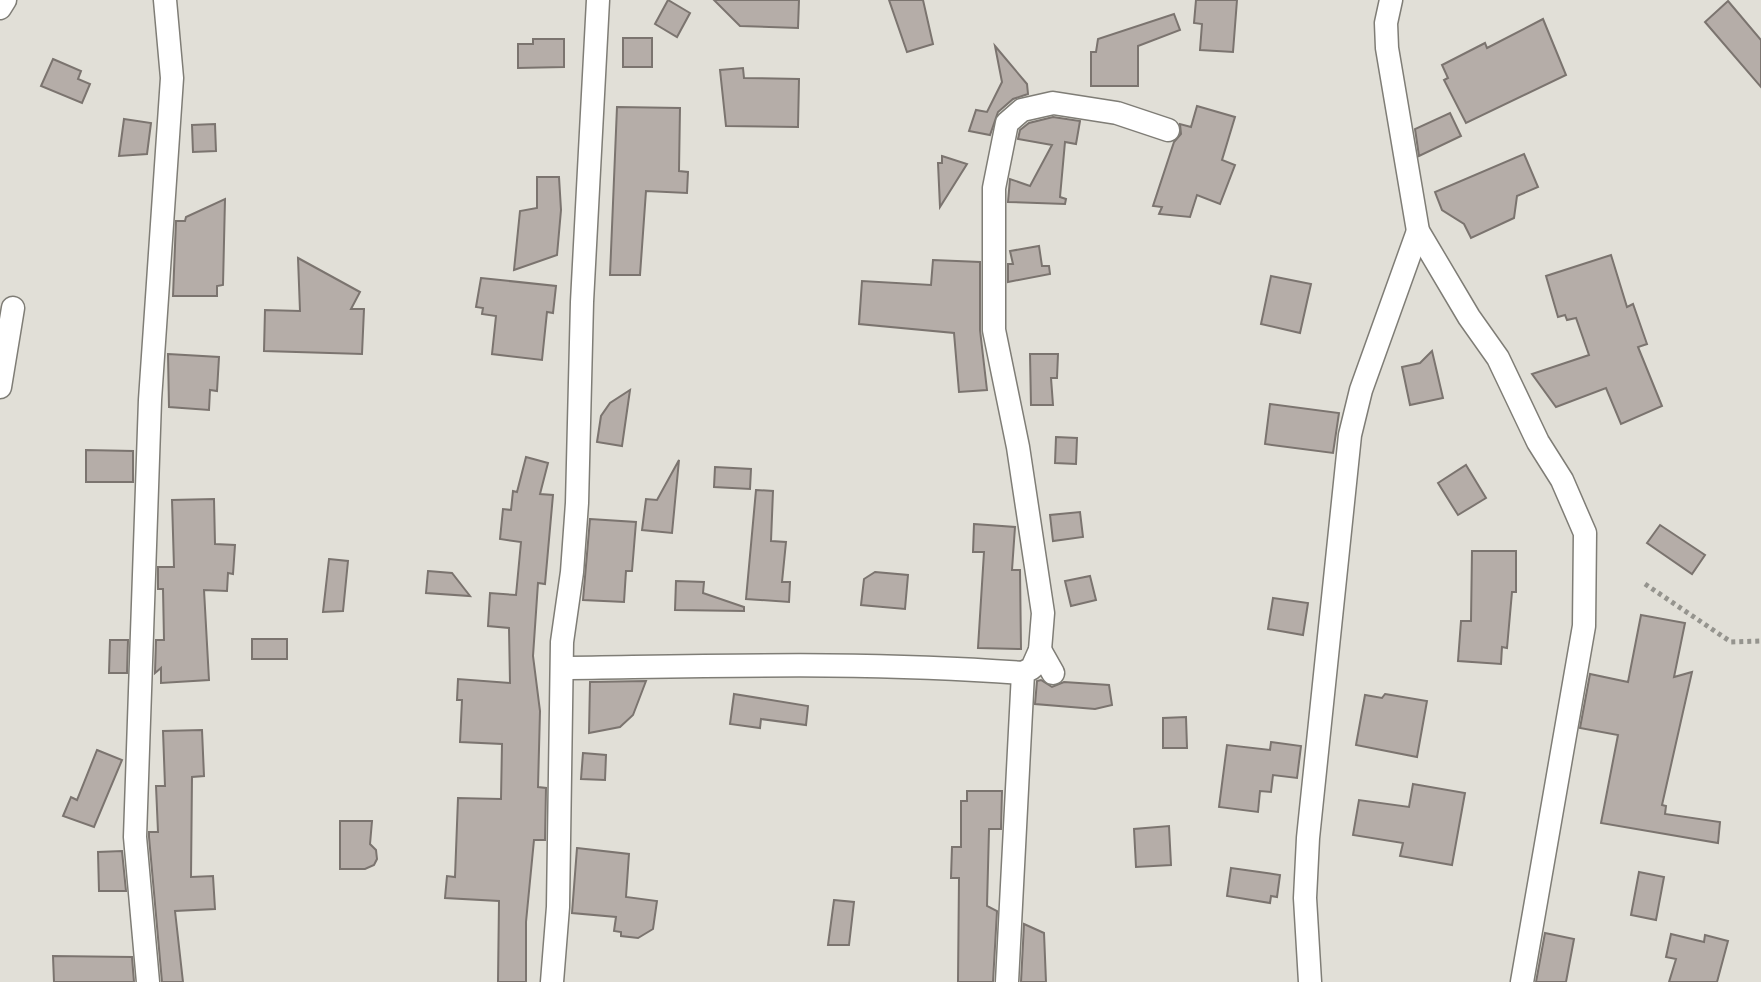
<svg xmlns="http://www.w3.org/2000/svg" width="1761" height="982" viewBox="0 0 1761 982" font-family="Ubuntu,sans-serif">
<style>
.building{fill:#b5ada8;stroke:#7b746f;stroke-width:2}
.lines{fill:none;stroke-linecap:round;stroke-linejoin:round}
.minor-casing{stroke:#7f7d76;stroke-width:25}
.path{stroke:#95948e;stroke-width:5;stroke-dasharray:4 4;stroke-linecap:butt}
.minor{stroke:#fff;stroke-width:22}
</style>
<rect width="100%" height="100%" fill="#e1dfd7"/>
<g class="building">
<polygon points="668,0 690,13 677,37 655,24"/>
<polygon points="714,0 799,0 798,28 740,26"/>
<polygon points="889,0 923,0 933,44 907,52"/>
<polygon points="1196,0 1237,0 1233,52 1200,50 1202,24 1194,23"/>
<polygon points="1728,1 1761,40 1761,87 1705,22"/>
<polygon points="1174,14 1180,30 1138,46 1138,86 1091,86 1091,52 1096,52 1098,39"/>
<polygon points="1543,19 1566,75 1466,123 1444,80 1448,78 1442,65 1485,43 1487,48"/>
<rect x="623" y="38" width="29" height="29"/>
<polygon points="533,39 564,39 564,67 518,68 518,44 533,44"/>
<polygon points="995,46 1027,84 1028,94 1013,99 998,112 990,135 969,131 976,110 987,112 1002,82"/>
<polygon points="53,59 81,71 78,79 90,84 82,103 41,86"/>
<polygon points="743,68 744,78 799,79 798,127 726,126 720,70"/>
<polygon points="1197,106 1235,117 1222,160 1235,165 1220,204 1197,195 1190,217 1159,214 1162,207 1153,206 1174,142 1181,134 1180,124 1191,127"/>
<polygon points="617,107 680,108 679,171 688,172 687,193 646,191 640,275 610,275"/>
<polygon points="1450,113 1461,136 1419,156 1415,129"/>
<polygon points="1053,117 1080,121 1076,144 1065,142 1060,197 1066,199 1065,204 1008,202 1010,179 1030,186 1052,145 1018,139 1020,130 1029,123"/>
<polygon points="124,119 151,123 147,154 119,156"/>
<polygon points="215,124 216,151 193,152 192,125"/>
<polygon points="1524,154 1538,187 1517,196 1514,218 1471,238 1464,224 1442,210 1435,192"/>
<polygon points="942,156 967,164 940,207 938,163 942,163"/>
<polygon points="537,177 559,177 561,210 557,255 514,270 520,211 537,208"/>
<polygon points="225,199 223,285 217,286 217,296 173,296 176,221 185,221 186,217"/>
<polygon points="1039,246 1042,266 1049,266 1050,274 1008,282 1008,264 1013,264 1010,251"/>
<polygon points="1611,255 1627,307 1633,304 1647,344 1638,347 1662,406 1621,424 1606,388 1556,407 1532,374 1589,355 1576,318 1567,320 1565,315 1558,317 1546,276"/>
<polygon points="298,258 360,292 351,309 364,309 362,354 264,351 265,310 300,311"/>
<polygon points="933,260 980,262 980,330 987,390 959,392 954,333 859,324 862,281 931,285"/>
<polygon points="1271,276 1311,284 1300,333 1261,324"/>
<polygon points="481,278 556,286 553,313 547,312 542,360 492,354 496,316 482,314 483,308 476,307"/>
<polygon points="1432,351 1443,398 1410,405 1402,367 1420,363"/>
<polygon points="168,354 219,357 217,391 210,390 209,410 169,407"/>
<polygon points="1030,354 1058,354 1057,378 1051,378 1053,405 1031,405"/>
<polygon points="630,390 622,446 597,442 601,416 610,403"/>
<polygon points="1270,404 1339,413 1333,453 1265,444"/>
<polygon points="1056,437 1077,438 1076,464 1055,463"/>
<polygon points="86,450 133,451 133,482 86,482"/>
<polygon points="526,457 548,463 540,494 553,495 545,584 538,583 533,656 540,711 538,787 546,788 545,840 534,840 526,922 526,982 498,982 499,901 445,898 447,876 455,877 458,798 501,799 502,744 460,742 462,700 457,700 458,679 510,683 509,628 488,626 490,593 516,595 521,542 500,539 503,509 511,510 513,491 517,492"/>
<polygon points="679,460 672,533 642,530 646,499 657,500"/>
<polygon points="1466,465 1486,498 1458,515 1438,483"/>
<polygon points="715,467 751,469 750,489 714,487"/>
<polygon points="756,490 773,491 771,541 786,542 782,582 790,582 789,602 746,599"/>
<polygon points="214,499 215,544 235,545 233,574 228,573 227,591 204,590 209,680 161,683 161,668 155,673 156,640 164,640 163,589 158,589 158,567 174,567 172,500"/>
<polygon points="1080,512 1083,537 1053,541 1050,515"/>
<polygon points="590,519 636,522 632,571 626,571 624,602 583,600"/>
<polygon points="974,524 1015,527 1012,570 1020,570 1021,649 978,648 984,552 973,552"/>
<polygon points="1660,525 1705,555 1692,574 1647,543"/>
<polygon points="1472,551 1516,551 1516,592 1512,592 1507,648 1502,647 1501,664 1458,661 1461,621 1471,621"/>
<polygon points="329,559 348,561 343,611 323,612"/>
<polygon points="428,571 452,573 470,596 426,593"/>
<polygon points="875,572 908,575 905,609 861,605 864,579"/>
<polygon points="1090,576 1096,600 1071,606 1065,581"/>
<polygon points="676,581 704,582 703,593 744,607 744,611 675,610"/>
<polygon points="1273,598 1308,603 1303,635 1268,629"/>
<polygon points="1641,615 1685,623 1674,677 1692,672 1662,805 1666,806 1665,814 1720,822 1718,843 1601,823 1618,735 1580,728 1590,674 1628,682"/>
<rect x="252" y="639" width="35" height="20"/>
<polygon points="110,640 128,640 127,673 109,673"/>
<polygon points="1041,680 1052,687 1064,682 1109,685 1112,705 1095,709 1035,704 1037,681"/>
<polygon points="646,681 633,715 620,727 589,733 590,682"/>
<polygon points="734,694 808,706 806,725 761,719 760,728 730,724"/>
<polygon points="1385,694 1427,701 1417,757 1356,745 1365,695 1382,698"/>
<polygon points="1186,717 1187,748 1163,748 1163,718"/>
<polygon points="202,730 204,776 192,777 191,877 213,876 215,909 175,911 183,982 162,982 149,837 149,832 158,832 156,786 165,786 163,731"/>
<polygon points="1271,742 1301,746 1297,778 1273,775 1271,792 1260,791 1258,812 1219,807 1227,745 1270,750"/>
<polygon points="97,750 122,760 94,827 63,816 71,797 77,800"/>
<polygon points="583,753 606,755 605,780 581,779"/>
<polygon points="1413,784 1465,793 1452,865 1400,856 1403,843 1353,835 1359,800 1409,807"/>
<polygon points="967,791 1002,791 1001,829 989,829 987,906 997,911 993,982 958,982 959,878 951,878 952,847 961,847 961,801 967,801"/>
<polygon points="340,821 372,821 370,844 376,850 377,859 374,865 365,869 340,869"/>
<polygon points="1169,826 1171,865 1136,867 1134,829"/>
<polygon points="577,848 629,854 626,897 657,901 653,929 638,938 621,936 621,932 614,931 616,917 572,913"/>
<polygon points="122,851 126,891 99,891 98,852"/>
<polygon points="1231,868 1280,875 1277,897 1271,896 1270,903 1227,896"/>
<polygon points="1639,872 1664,877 1656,920 1631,915"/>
<polygon points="834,900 854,902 849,945 828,945"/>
<polygon points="1024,924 1044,933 1046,982 1021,982"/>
<polygon points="1545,933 1574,939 1566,982 1536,982"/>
<polygon points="1671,934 1704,942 1705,935 1728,941 1717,982 1669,982 1676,959 1666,957"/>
<polygon points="53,956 132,957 134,982 54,982"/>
</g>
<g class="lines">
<defs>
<g id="minor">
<polyline points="1391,0 1386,23 1387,48 1418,231 1469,317 1498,358 1538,442 1562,480 1585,533 1584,626 1522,982"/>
<polyline points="0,8 5,0"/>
<polyline points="0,387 13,308"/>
<polyline points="1040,650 1053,673"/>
<path d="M563,668C717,666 869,661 1023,673"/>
<polyline points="148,982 135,837 150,400 172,78 165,0"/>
<polyline points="552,982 558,907 562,642 572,572 577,503 582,302 598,0"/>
<polyline points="1007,982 1023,673 1032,668 1040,650 1043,613 1018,447 994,330 994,188 1007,123 1022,110 1053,103 1117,113 1168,130"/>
<polyline points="1310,982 1305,898 1308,838 1350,435 1361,390 1418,231"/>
</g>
</defs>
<use href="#minor" class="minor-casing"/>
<polyline class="path" points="1645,584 1731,642 1761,641"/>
<use href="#minor" class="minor"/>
</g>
</svg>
